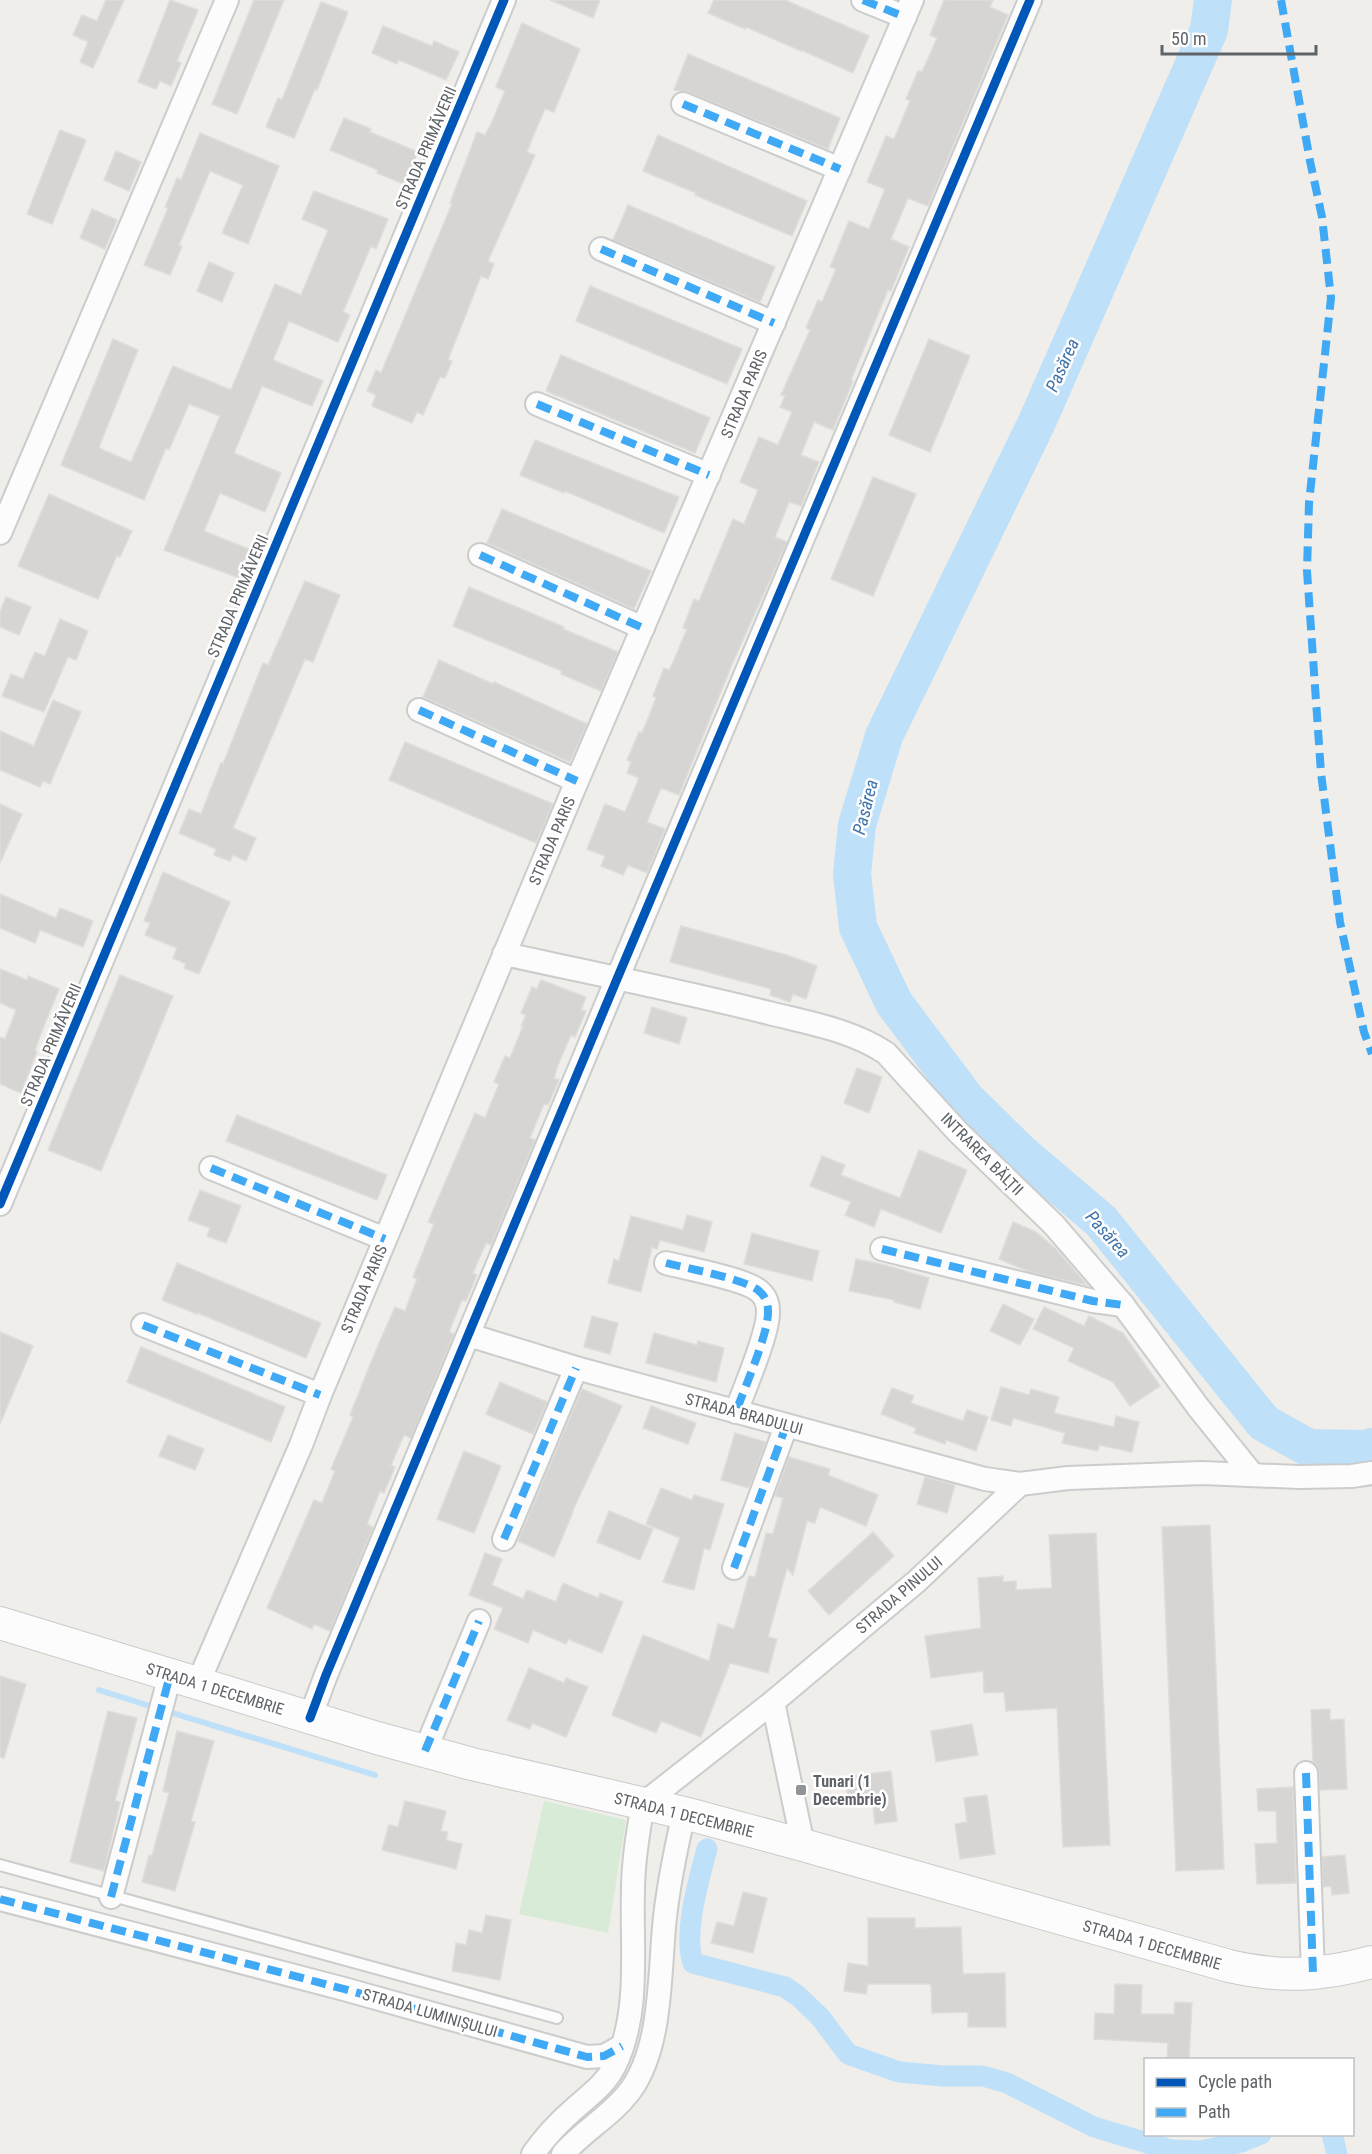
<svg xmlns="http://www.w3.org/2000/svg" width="1372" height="2154" viewBox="0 0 1372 2154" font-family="'Roboto Condensed',sans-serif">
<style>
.green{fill:#d8ebd6}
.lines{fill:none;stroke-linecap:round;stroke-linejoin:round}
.stream{stroke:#bfe0f9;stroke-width:6}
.canal{stroke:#bfe0f9;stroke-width:21}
.river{stroke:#bfe0f9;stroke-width:38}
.building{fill:#d6d5d3;stroke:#deddd9;stroke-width:1.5}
.lane-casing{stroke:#cbcccc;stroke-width:14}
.street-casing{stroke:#cbcccc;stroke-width:26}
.secondary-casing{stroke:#cacacb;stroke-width:34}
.lane{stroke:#fdfcfc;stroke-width:10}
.street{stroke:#fdfcfc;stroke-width:22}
.secondary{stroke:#fdfcfc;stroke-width:32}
.quiet{stroke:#3fa9f5;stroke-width:8;stroke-dasharray:15 8;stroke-linecap:butt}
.cycleway-casing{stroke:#fff;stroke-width:13}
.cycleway{stroke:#0057b8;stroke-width:9}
.poi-dot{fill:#919496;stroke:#fff;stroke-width:2}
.labels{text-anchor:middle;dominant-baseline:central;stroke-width:5;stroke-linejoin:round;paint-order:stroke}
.street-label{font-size:16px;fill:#5f6368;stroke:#fff}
.poi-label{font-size:16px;font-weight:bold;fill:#5f6368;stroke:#fff;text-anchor:start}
.water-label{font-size:18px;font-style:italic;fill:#4174aa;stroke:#fff}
</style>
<rect width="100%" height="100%" fill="#efeeea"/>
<polygon class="green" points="544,1801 626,1820 608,1933 519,1914"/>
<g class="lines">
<g class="stream">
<polyline points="99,1690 156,1708"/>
<polyline points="166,1711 375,1775"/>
</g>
<g class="canal">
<path d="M707,1849C699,1879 683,1933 693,1963L785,1987L798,1996L820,2017L848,2054L899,2072L943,2076H983L1007,2083L1094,2127L1171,2150L1201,2151L1241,2142L1261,2134"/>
<polyline points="1332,2134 1337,2154"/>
</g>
<polyline class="river" points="1213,0 1209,30 1037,422 884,736 857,825 852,874 858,927 894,1003 966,1099 1021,1153 1101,1221 1264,1423 1309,1448 1368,1449 1372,1447"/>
</g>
<g class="building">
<polygon points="106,0 124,0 93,68 80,62 88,42 73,35 82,15 97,21"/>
<polygon points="170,0 198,10 177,61 181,63 171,86 160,81 156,89 138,82"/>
<polygon points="254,0 284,0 237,114 212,104"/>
<polygon points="550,0 600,0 593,18"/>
<polygon points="714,0 785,0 869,36 853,73 801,50 801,51 746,27 745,29 708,13"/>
<polygon points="944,0 993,0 990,7 1008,15 928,206 908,198 891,239 909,247 891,291 888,290 851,380 853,381 833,430 814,422 801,455 819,462 801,506 789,502 775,537 787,542 733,662 679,795 661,788 647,822 665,829 647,873 628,865 623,875 601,866 605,856 587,849 605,804 625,812 639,778 627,773 631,762 627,760 639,732 642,733 656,698 653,696 664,668 669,670 674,660 687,629 683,628 694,599 699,601 733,519 744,524 758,490 740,482 759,437 778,445 792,412 780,407 785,396 781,395 810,330 806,328 818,300 822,302 836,269 830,267 849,221 869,229 885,189 867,182 886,136 894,139 910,101 906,99 918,71 922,72 937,38 930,35"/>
<polygon points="321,2 348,12 317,90 315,89 294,138 266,127 278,98 282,100"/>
<polygon points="522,23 580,49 554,112 545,109 535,132 527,152 535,155 488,261 494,264 488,279 481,276 448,360 452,361 445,378 440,377 423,415 417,412 412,423 372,406 376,395 367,391 376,370 381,373 452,204 450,203 477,132 485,135 491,124 505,91 496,87"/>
<polygon points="383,26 432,46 434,41 459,52 446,80 399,60 397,64 372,53"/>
<polygon points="688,54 840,118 828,149 688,92 674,90"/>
<polygon points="344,118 371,129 370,132 418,152 404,184 377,173 378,170 330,150"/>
<polygon points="60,130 86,140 52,224 27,214"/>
<polygon points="200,133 279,166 248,244 222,233 243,185 210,171 179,245 182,246 170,275 144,265 168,208 165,207 177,178 181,180"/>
<polygon points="658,135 807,201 792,236 695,195 696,193 643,171"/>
<polygon points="116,151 141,162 129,191 104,180"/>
<polygon points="314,191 388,219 376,249 371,246 343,312 350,315 338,342 289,321 273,360 323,381 312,406 262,386 234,453 281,473 265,512 220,493 204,531 251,550 239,578 164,550 220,416 189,404 169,450 166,448 144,500 61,465 113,339 138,350 99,447 103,450 131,462 173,366 231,390 275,284 301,295 328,230 302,219"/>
<polygon points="628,205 775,267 760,302 613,240"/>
<polygon points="92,209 117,220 105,249 80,238"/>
<polygon points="209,262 234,273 222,302 197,291"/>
<polygon points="590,286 742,349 727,384 576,321"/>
<polygon points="929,339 970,356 930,452 889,435"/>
<polygon points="561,355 710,418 695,453 546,391"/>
<polygon points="535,440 679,497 664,533 565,491 564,493 520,475"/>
<polygon points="873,477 916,494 873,596 831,579"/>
<polygon points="49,494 132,531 120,557 117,555 98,599 18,566"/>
<polygon points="502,509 651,571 634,609 487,543"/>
<polygon points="305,581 340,595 313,662 305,659 233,828 256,838 246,861 233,855 230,861 214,855 216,849 179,833 189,809 201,814 221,763 223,764 263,663 268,665"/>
<polygon points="469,587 564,627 563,629 618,652 601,691 561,674 562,671 453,626"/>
<polygon points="6,597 31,607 19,635 0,627 0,612"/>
<polygon points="60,619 88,631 76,660 68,657 44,712 2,696 11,674 23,679 35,652 45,656"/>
<polygon points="439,660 493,684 494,682 587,724 570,762 423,697"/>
<polygon points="53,700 81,712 50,784 43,781 40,787 0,770 0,731 34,746"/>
<polygon points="405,742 553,804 536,843 389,780"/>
<polygon points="0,804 22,814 0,863"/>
<polygon points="163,872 230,902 199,974 184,968 186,964 173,958 177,948 145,935 150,923 144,921"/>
<polygon points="0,894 56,918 60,908 93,921 83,947 40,930 35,943 0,928"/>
<polygon points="681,926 787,955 817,966 806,999 793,994 790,1002 770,995 771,989 670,962"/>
<polygon points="0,969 27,980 28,976 59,989 40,1036 35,1051 37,1052 21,1093 0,1084 0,1037 5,1039 16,1010 0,1003"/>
<polygon points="120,975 173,996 101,1171 48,1150"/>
<polygon points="541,980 586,997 581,1010 586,1011 575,1037 571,1035 558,1065 554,1078 559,1080 548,1105 544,1104 530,1138 535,1140 491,1245 486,1243 473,1273 477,1275 466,1301 462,1300 449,1332 454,1334 411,1438 404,1435 391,1465 395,1467 384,1493 380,1491 367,1524 373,1527 330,1631 314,1624 312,1629 267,1608 314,1500 322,1503 335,1471 331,1469 353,1417 350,1415 376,1350 395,1307 405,1311 417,1279 413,1277 434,1224 428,1222 475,1113 485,1118 499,1084 494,1082 505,1056 510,1058 523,1026 521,1026 526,1015 521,1013 532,987 537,989"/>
<polygon points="652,1007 687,1018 679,1044 644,1033"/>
<polygon points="857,1068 882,1077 869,1113 844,1103"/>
<polygon points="237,1115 387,1175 377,1200 226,1141"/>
<polygon points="919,1150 967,1170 941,1233 881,1209 874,1227 845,1215 851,1202 810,1186 822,1156 845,1165 841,1175 900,1198"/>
<polygon points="200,1190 241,1206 226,1243 207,1236 210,1228 188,1220"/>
<polygon points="687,1215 712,1222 704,1252 660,1240 657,1249 652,1247 641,1292 608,1283 614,1259 619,1261 631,1216 683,1230"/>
<polygon points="1013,1222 1036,1232 1056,1249 1087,1285 1030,1272 999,1259"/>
<polygon points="752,1233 819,1251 812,1281 744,1264"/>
<polygon points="856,1259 885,1265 929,1278 920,1309 894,1302 894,1300 849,1291"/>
<polygon points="177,1263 321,1323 306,1358 198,1313 197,1314 162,1300"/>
<polygon points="1003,1304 1034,1319 1020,1345 990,1331"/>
<polygon points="1044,1307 1084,1326 1089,1316 1123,1333 1160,1386 1130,1406 1113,1382 1068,1361 1074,1348 1033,1329"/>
<polygon points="592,1316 618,1323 610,1354 584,1347"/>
<polygon points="0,1332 33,1346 0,1424"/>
<polygon points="654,1333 697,1345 698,1341 724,1348 716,1382 646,1363"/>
<polygon points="141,1347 285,1407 271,1442 127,1382"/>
<polygon points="500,1382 547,1402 533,1434 486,1414"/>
<polygon points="1001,1387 1029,1395 1031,1389 1059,1397 1054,1413 1114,1427 1116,1416 1139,1422 1132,1452 1099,1445 1098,1451 1062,1443 1065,1433 1013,1418 1011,1426 991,1420"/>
<polygon points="892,1388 914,1396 911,1403 963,1421 967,1410 988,1417 976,1451 946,1440 945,1444 914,1433 916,1428 881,1414"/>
<polygon points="582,1389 622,1406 572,1512 573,1512 554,1557 518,1541"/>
<polygon points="651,1406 696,1423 688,1444 643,1428"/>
<polygon points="735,1433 766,1442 749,1488 721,1480"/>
<polygon points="168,1435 204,1449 195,1470 159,1456"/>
<polygon points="464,1451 501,1466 474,1533 437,1519"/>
<polygon points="789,1457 830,1469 828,1475 878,1495 866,1526 820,1507 815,1523 807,1521 793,1575 787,1568 768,1637 777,1639 768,1673 730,1663 701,1737 661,1721 656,1733 612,1715 643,1635 709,1661 718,1624 734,1629 749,1576 755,1577 766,1533 773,1534 783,1498 775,1496"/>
<polygon points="925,1477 955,1485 947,1513 917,1504"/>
<polygon points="661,1488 692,1500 694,1495 724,1504 710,1550 704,1548 694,1590 663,1582 680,1538 646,1524"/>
<polygon points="609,1511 653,1529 640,1560 597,1542"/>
<polygon points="1210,1525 1224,1869 1176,1871 1162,1527"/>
<polygon points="873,1532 894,1556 829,1615 808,1591"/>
<polygon points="1096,1533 1110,1845 1063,1847 1057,1708 1006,1711 1004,1692 984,1693 983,1671 931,1678 925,1636 981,1628 978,1578 1003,1576 1003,1582 1016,1581 1016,1590 1052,1588 1049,1535"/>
<polygon points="485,1553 502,1559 492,1585 523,1599 527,1590 556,1602 563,1583 598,1598 600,1593 623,1602 602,1653 568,1639 566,1644 533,1630 528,1643 494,1629 503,1608 469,1595"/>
<polygon points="529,1668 564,1683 566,1678 588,1687 566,1737 532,1723 530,1729 507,1720"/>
<polygon points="0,1676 26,1684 4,1758 0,1757"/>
<polygon points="1330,1709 1330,1720 1344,1719 1347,1789 1320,1790 1319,1772 1317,1765 1313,1761 1311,1710"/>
<polygon points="108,1711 137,1718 115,1801 120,1802 104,1871 70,1862"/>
<polygon points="972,1724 978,1755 936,1762 931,1731"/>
<polygon points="177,1731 214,1741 191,1821 195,1822 175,1891 142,1882 149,1855 152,1856 169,1793 163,1791"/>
<polygon points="891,1771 897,1821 875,1824 872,1796 848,1799 845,1777"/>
<polygon points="1293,1787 1296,1883 1257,1884 1255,1844 1277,1843 1276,1811 1258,1811 1257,1789"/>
<polygon points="987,1795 995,1854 960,1859 955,1824 967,1822 964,1798"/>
<polygon points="405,1801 446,1811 441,1831 448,1832 446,1840 462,1844 456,1869 382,1850 389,1825 398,1827"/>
<polygon points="1345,1855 1349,1893 1332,1895 1331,1886 1323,1887 1322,1857"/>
<polygon points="743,1892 767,1898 753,1953 711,1943 717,1922 734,1926"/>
<polygon points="486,1915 511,1920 500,1980 452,1971 456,1943 466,1945 469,1930 482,1933"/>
<polygon points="868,1918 915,1918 915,1928 961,1927 963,1974 1005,1973 1006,2027 968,2027 968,2012 932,2013 931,1984 868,1984 866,1994 844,1991 848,1963 868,1966"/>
<polygon points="1115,1984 1142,1985 1141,2014 1174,2014 1175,2002 1192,2003 1189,2060 1167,2060 1168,2043 1094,2039 1095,2013 1114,2014"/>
</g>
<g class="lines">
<defs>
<polyline id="lane" points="0,1865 557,2018"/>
<g id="street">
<polyline points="863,0 905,17"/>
<polyline points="683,104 840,169"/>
<polyline points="601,249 774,323"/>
<polyline points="537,404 709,475"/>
<polyline points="0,533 227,0"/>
<polyline points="480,555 643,628"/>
<polyline points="419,710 577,781"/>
<path d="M504,954C593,973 682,991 769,1013C809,1023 851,1030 886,1053L958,1132L1054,1225L1123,1305L1198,1407L1252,1474"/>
<polyline points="211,1168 385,1239"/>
<polyline points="0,1204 504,0"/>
<polyline points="882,1249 1093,1301 1123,1305"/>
<path d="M666,1263C685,1268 746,1279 759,1291C765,1296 768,1302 768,1311C769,1333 744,1389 736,1412"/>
<polyline points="143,1325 320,1395"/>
<polyline points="469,1335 576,1368 985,1479 1020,1484 1068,1478 1202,1473 1299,1477 1352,1476 1372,1473"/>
<polyline points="504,1539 576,1368"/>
<polyline points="734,1568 786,1426"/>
<polyline points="198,1683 301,1445 320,1395 577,781 912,0"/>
<polyline points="773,1702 803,1845"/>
<polyline points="310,1718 326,1675 617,979 1030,0"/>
<polyline points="425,1751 479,1621"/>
<polyline points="1306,1773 1313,1974"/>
<polyline points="111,1897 170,1675"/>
<polyline points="0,1899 344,1989 587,2057 604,2056 622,2046"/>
<path d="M533,2154C545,2137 557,2124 573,2110C588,2096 604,2086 614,2067C641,2013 631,1949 633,1890C633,1861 638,1832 643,1804L773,1702L917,1581L1020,1484"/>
<path d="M563,2154C583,2131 611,2116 630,2091C663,2046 659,1971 665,1917C669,1882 676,1848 684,1813"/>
</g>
<path id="secondary" d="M0,1623L377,1738L472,1764L684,1813L803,1845L1229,1966C1281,1978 1321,1976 1372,1962"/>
</defs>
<use href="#lane" class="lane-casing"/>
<use href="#street" class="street-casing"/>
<use href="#secondary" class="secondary-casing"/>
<use href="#lane" class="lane"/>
<use href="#street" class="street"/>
<use href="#secondary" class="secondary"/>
<g class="quiet">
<polyline points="863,0 905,17"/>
<polyline points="1281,0 1310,161 1322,217 1331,298 1309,503 1307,571 1321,773 1340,922 1364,1032 1372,1054"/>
<polyline points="683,104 840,169"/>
<polyline points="601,249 774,323"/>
<polyline points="537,404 709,475"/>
<polyline points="480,555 643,628"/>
<polyline points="419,710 577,781"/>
<polyline points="211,1168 385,1239"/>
<polyline points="882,1249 1093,1301 1123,1305"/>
<path d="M666,1263C685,1268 746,1279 759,1291C765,1296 768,1302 768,1311C769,1333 744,1389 736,1412"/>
<polyline points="143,1325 320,1395"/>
<polyline points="504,1539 576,1368"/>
<polyline points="734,1568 786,1426"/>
<polyline points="425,1751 479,1621"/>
<polyline points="1306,1773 1313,1974"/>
<polyline points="111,1897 170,1675"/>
<polyline points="0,1899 344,1989 587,2057 604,2056 622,2046"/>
</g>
<defs>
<g id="cycleway">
<polyline points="0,1204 504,0"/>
<polyline points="310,1718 326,1675 617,979 1030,0"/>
</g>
</defs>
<use href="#cycleway" class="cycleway-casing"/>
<use href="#cycleway" class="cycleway"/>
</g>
<rect class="poi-dot" x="795" y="1784" width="12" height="12" rx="3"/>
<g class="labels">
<g class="street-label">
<text transform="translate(426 148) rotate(-67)">STRADA PRIMĂVERII</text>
<text transform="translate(744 394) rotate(-67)">STRADA PARIS</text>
<text transform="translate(238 596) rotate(-67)">STRADA PRIMĂVERII</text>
<text transform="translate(552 841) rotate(-67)">STRADA PARIS</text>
<text transform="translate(51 1045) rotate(-67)">STRADA PRIMĂVERII</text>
<text transform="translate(982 1154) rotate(45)">INTRAREA BĂLȚII</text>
<text transform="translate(364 1289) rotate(-67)">STRADA PARIS</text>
<text transform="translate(744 1414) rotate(15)">STRADA BRADULUI</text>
<text transform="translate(899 1595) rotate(-41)">STRADA PINULUI</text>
<text transform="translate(215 1689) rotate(17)">STRADA 1 DECEMBRIE</text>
<text transform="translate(684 1815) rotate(14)">STRADA 1 DECEMBRIE</text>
<text transform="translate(1152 1945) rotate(16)">STRADA 1 DECEMBRIE</text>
<text transform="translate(430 2013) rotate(16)">STRADA LUMINIȘULUI</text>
</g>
<g class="poi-label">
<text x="813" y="1781">Tunari (1<tspan x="813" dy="18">Decembrie)</tspan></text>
</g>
<g class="water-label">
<text transform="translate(1062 365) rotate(-66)">Pasărea</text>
<text transform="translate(865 807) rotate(-76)">Pasărea</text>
<text transform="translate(1108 1234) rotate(48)">Pasărea</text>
</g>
</g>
<rect x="1144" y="2058" width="210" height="78" fill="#ffffff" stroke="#bfc1c3" stroke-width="1.5"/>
<rect x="1156" y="2078" width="30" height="9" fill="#0057b8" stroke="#bfc1c3" stroke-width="1.5"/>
<text x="1198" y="2088" font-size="18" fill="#5f6368">Cycle path</text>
<rect x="1156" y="2108" width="30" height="9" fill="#3fa9f5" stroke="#bfc1c3" stroke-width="1.5"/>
<text x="1198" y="2118" font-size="18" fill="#5f6368">Path</text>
<path d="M1162 45v9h154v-9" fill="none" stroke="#5f6368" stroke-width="3"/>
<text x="1171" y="45" font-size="18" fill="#5f6368" stroke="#ffffff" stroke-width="4.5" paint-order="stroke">50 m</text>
</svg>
